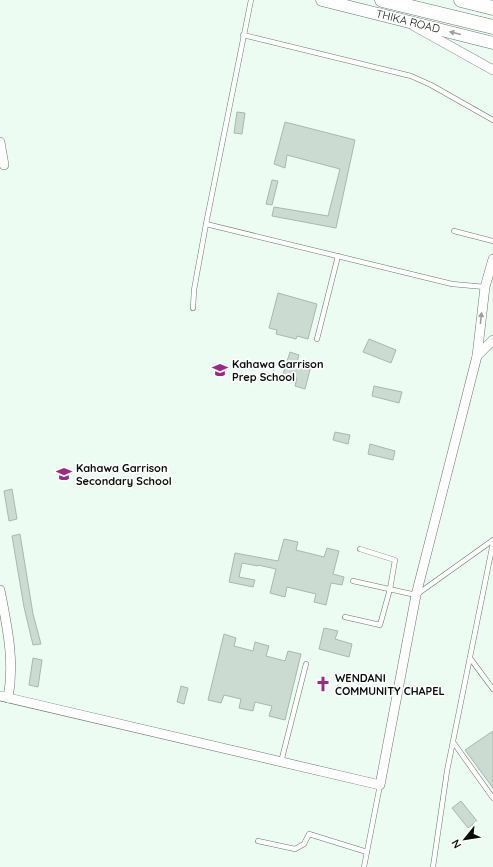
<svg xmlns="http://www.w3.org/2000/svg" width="493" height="867" viewBox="0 0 493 867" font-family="Quicksand,sans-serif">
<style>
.building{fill:#ccdbd2;stroke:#a9b7af}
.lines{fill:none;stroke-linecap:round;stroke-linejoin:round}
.service-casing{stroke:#6a776f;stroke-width:5.5}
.minor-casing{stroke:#6a776f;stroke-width:10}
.secondary-casing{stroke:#6a776f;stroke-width:13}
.trunk-casing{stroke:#6a776f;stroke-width:15}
.service{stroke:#fff;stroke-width:4.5}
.minor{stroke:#fff;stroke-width:9}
.secondary{stroke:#fff;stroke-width:12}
.trunk{stroke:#fff;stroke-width:14}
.oneway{fill:#9d9f9d}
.labels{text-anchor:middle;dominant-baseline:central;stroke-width:3.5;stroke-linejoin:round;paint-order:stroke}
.street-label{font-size:11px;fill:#090e0b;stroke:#fff}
.poi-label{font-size:11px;font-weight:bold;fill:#090e0b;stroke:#fff;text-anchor:start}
</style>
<rect width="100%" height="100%" fill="#ecfcf2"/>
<g class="building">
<polygon points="237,112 245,113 242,134 234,133"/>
<polygon points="285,122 355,140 336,228 272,216 274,207 328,216 340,169 287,155 285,168 274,164"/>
<polygon points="272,180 278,181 272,205 266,204"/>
<polygon points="278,293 317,304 308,339 297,336 296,339 276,334 277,330 269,328"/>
<polygon points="369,339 396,350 391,363 363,352"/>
<polygon points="290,352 299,355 297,362 311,366 305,389 295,386 297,378 283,374"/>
<polygon points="374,386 402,392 399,403 372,396"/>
<polygon points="335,432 350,435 348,444 333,440"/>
<polygon points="370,444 395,451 393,460 368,454"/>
<polygon points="12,489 17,519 9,521 4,491"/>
<polygon points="20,534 33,614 41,644 33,645 24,607 12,536"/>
<polygon points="284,539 298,542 296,550 324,557 327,548 339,551 333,574 344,577 342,585 331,583 326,605 314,602 316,594 287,587 285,597 270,593 276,569 258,565 258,566 242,563 239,577 255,580 253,587 229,582 235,553 278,561"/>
<polygon points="324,628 338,631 335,639 352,644 349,657 319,649"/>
<polygon points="224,634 236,638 234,646 253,651 255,642 269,646 266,656 285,661 288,651 301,654 285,720 269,716 272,706 255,702 253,711 239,708 241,699 224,695 221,703 208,700"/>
<polygon points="33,658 42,660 38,687 29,685"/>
<polygon points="181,686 188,688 184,704 177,702"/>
<polygon points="493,731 493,788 465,750"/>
<polygon points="461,801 477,821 468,828 452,808"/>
</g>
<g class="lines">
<defs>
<g id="service">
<polyline points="243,35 411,76 431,85 493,120"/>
<polyline points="206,224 452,284 485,287"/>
<polyline points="454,231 493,241"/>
<polyline points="193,308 194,290 206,224 251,0"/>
<polyline points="317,339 338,256"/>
<polyline points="353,581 416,595 493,540"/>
<polyline points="345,617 380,625 390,589 395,560 360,549"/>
<polyline points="470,658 493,689"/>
<polyline points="453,742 493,798"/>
<polyline points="281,762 306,664"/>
<polyline points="258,841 295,849 304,844 309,834 367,852"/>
<polyline points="364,867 380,785"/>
<polyline points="433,867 447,771 493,543"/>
</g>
<g id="minor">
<polyline points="414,26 493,70"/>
<polyline points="0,142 4,165"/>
<polyline points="477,356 493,340"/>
<path d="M0,590C7,626 15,661 8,698"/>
<polyline points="0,696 380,785 416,595 477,356 485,287 493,259"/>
</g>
<polyline id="secondary" points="322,0 493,43"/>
<g id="trunk">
<polyline points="382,0 493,27"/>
<polyline points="461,0 493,8"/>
</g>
</defs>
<use href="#service" class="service-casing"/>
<use href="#minor" class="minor-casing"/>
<use href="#secondary" class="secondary-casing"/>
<use href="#trunk" class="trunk-casing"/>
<use href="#service" class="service"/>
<use href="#minor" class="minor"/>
<use href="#secondary" class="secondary"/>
<use href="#trunk" class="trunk"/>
</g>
<defs><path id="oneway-solid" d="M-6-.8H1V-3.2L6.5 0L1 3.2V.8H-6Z"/></defs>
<g class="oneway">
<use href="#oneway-solid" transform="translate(455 33) rotate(-166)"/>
<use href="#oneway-solid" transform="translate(481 318) rotate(-84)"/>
</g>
<defs>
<symbol id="school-bare" viewBox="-9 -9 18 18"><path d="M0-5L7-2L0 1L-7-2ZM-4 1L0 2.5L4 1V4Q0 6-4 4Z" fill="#9e2983" stroke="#fff" stroke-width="2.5" paint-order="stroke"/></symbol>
<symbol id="church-bare" viewBox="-9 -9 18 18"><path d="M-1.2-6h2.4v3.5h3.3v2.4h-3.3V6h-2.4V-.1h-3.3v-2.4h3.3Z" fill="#9e2983" stroke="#fff" stroke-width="2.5" paint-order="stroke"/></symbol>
</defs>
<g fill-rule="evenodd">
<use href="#school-bare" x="209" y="359" width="22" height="22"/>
<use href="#school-bare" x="53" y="463" width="22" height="22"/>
<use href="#church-bare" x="312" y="673" width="22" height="22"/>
</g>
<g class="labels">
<g class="street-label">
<text transform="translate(408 21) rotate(14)">THIKA ROAD</text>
</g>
<g class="poi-label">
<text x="232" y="364">Kahawa Garrison<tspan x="232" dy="13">Prep School</tspan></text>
<text x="76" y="468">Kahawa Garrison<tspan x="76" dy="13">Secondary School</tspan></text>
<text x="335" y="678">WENDANI<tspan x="335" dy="13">COMMUNITY CHAPEL</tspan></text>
</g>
</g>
<g transform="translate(465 839) rotate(240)" stroke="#ffffff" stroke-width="3" paint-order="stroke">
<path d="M0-3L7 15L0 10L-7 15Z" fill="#090e0b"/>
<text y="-6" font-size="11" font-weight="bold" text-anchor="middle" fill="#090e0b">N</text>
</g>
</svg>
